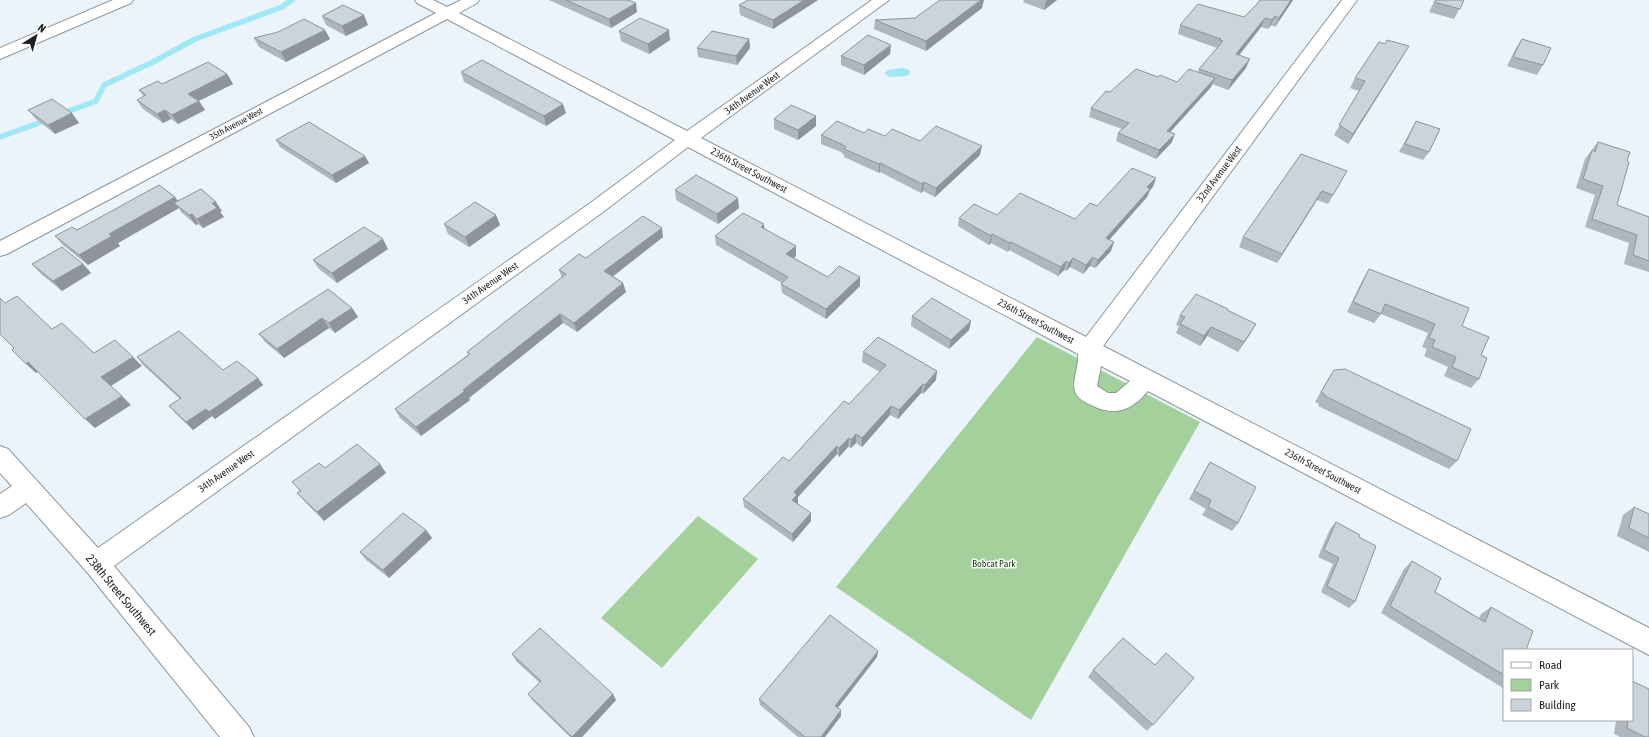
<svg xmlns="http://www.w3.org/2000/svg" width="1649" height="737" viewBox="0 0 1649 737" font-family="'Asap Condensed',sans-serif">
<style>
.green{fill:#a4d09b}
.water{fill:#a1e8f6}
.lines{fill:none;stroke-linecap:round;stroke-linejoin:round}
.stream{stroke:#a1e8f6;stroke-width:5.5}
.minor-casing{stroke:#8e969d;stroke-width:2}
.minor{fill:#fff;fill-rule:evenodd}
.wall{fill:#afb6bc}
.shaded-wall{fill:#8e9499}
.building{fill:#cbd4db;stroke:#8e9499}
.labels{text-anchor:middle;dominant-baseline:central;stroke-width:3;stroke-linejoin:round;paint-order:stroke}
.far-street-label{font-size:9px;fill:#1d2023;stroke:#fff}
.street-label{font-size:10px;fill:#1d2023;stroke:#fff}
.park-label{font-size:10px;fill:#18410e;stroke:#fff}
.near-street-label{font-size:12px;fill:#1d2023;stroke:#fff}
</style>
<rect width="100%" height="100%" fill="#ebf4fb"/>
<g class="green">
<polygon points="1037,337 1200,422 1031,720 836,587"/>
<polygon points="698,516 758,559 662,668 601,618"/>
</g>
<polygon class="water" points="903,68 909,70 910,72 907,76 890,77 884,73 888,70"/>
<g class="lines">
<g class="stream">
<polyline points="61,114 96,101 104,85 153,62 195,39 282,7 292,0"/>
<polyline points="0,137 50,119"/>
</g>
<defs>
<g id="minor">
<polygon points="113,0 133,0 131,3 0,59 0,48"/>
<path d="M415,0H433L447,7L461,0H479L477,3L459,13L687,131L872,0H889L701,138L1086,337L1342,0H1357L1103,346L1649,628V655L1148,391C1131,411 1115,417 1091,405C1084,402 1077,398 1075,391C1072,381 1079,366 1078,354L688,147L603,212L114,566L249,727L254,737H220L87,572L26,503L9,515L0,518V494L12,486L0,473V446L8,449L98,548L589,204L675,140L447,19L7,254L0,256V241L436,13L417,3ZM1101,366L1130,381L1116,393H1108L1097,386Z"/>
</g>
</defs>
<use href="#minor" class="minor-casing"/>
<use href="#minor" class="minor"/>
</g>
<g class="wall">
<polygon points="549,0 628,0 637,12 611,28"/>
<polygon points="818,0 773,29 740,15 739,5"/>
<polygon points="1024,0 1057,0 1044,10 1023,2"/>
<polygon points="1260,0 1293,0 1275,27 1271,25 1268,29 1261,27 1239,55 1246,68 1228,90 1212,84 1211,87 1170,132 1172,142 1156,159 1116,141 1118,133 1122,129 1089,117 1091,108 1110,92 1158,77 1177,82 1198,72 1199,69 1216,49 1217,48 1178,34 1180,25 1244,17 1256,5"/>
<polygon points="1435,0 1464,0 1454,19 1429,12"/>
<polygon points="982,8 926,51 874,29 875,20 915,18"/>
<polygon points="322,16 368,25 346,36 326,25"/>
<polygon points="325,30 330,39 286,62 259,47 254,38"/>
<polygon points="619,31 670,40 649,54 621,41"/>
<polygon points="749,39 750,48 737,65 698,57 697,48"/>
<polygon points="1522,39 1543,65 1537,75 1507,66 1516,48"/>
<polygon points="1385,44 1409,46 1403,56 1348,144 1334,135 1359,91 1350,88 1355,78"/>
<polygon points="890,54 864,75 841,65 841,56"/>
<polygon points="461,72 566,113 546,126 464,82"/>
<polygon points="227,74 233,84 199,101 205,110 178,124 171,119 163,123 143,109 137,100 144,97 139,90 162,84"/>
<polygon points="28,110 79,123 55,134 36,119"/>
<polygon points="774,119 816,126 798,140 774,129"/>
<polygon points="1416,121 1429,152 1423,160 1399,152"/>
<polygon points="864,133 920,141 980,155 935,197 923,191 921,193 880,172 879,173 844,157 844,155 841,152 821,144 821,135"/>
<polygon points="276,140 369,163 336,183 280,147"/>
<polygon points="1598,142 1627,161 1617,205 1649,217 1649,272 1624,264 1629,243 1585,227 1595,195 1576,188 1585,159"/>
<polygon points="1347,171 1328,204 1317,200 1277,263 1239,247 1243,237"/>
<polygon points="1153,187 1150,190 1147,197 1109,240 1111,251 1095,268 1090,266 1083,274 1070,267 1066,271 1064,270 1058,276 1009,250 1008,252 991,243 989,245 958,226 959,218 997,215 1075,219 1097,206"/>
<polygon points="675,190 739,208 718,224 676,200"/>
<polygon points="175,197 178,201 222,211 220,212 224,217 203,228 198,224 196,225 181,212 179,208 118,243 120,246 88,265 64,246 55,236 77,230"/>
<polygon points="496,215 500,225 469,247 448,234 444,224"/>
<polygon points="764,224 764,229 796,256 794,258 828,277 860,277 860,286 826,319 782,293 781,284 782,283 716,245 715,236"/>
<polygon points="663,237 613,276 623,283 626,292 577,332 563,323 469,398 470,400 421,436 400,418 395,409 469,354 467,352 562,278 559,270 586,258"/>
<polygon points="388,249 337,283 319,269 313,260"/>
<polygon points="32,264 83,264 91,273 62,291 41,274"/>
<polygon points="1369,269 1462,326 1481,355 1479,379 1471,388 1444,376 1448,367 1424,356 1427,349 1422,347 1428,333 1381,314 1374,323 1347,312 1363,279"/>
<polygon points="352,308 358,317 335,333 329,328 284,358 266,343 259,334"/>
<polygon points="1227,311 1250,334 1238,352 1207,336 1200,346 1176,333 1179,326 1176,325 1180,315"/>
<polygon points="912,316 971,321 969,330 949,349 911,326"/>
<polygon points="863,352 936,380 923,394 921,393 898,419 890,415 862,447 856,443 851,448 848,447 839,457 837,454 798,497 798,503 811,521 793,542 744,507 743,499 789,461 849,404 880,372 862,362"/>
<polygon points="137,357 223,370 258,378 263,385 215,419 212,416 193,430 175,413 169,406 180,399 143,365"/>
<polygon points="1334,370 1457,461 1449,469 1318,406 1319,404 1315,402 1328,379"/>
<polygon points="1210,462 1238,523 1232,531 1202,515 1206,509 1189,499"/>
<polygon points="325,468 386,473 324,521 305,502 297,493 300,491 292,482"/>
<polygon points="1634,507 1649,514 1649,552 1617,536 1623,515"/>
<polygon points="1336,522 1355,602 1349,608 1321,592 1333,564 1318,557 1330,529"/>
<polygon points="426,530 432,538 389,578 366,560 360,552"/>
<polygon points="1412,561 1435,592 1479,618 1481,614 1491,607 1504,650 1504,687 1503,688 1381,613 1404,569"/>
<polygon points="512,654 616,700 582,737 570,737 533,701 528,694 540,683 517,662"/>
<polygon points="877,657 838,708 841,716 825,737 798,737 760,705 759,699"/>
<polygon points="1155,665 1194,678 1147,731 1088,677 1093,670"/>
<polygon points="1615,720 1632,720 1649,737 1620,737 1614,734 1616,721"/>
</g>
<g class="shaded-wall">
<polygon points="804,0 818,0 773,29 773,20"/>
<polygon points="981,0 984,0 982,8 926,51 926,41"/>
<polygon points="1047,0 1057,0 1044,10 1046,1"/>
<polygon points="1291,0 1293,0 1275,27 1279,18"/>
<polygon points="636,3 637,12 611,28 609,19"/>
<polygon points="364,15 368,25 346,36 342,26"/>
<polygon points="1275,16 1271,25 1268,29 1272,20"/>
<polygon points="1265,18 1261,27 1233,63 1236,54"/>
<polygon points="325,30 330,39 286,62 281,52"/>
<polygon points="669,30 670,40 649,54 648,44"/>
<polygon points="749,39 750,48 737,65 736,56"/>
<polygon points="891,45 890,54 864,75 864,65"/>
<polygon points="1409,46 1403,56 1348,144 1353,134"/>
<polygon points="1250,59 1246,68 1228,90 1232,80"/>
<polygon points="227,74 233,84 194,103 188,94"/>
<polygon points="1215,78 1211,87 1164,139 1167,131"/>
<polygon points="199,101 205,110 178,124 172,115"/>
<polygon points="563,104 566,113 546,126 544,116"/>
<polygon points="165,110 171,119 163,123 157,114"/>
<polygon points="72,113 79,123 55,134 48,125"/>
<polygon points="816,116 816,126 798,140 798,130"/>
<polygon points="1175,134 1172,142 1156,159 1159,150"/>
<polygon points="982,146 980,155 935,197 936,188"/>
<polygon points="365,156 369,163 336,183 332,175"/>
<polygon points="880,163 880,172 879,173 879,164"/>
<polygon points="1156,178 1153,187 1150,190 1147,197 1103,247 1106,238 1147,187"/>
<polygon points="924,182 923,191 921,193 922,184"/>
<polygon points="1322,191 1317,200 1277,263 1282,254"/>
<polygon points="175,197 182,207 174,203 179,208 118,243 120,246 88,265 79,255 109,234"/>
<polygon points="738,198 739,208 718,224 717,214"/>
<polygon points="216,202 222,211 220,212 224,217 203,228 197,219 212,203"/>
<polygon points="192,214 198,224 196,225 189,215"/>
<polygon points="496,215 500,225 469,247 465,237"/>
<polygon points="764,224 765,234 761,227"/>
<polygon points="662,228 663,237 607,281 604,271"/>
<polygon points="992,234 991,243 989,245 991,236"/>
<polygon points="383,239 388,249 337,283 332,273"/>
<polygon points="1011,242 1009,250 1008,252 1010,243"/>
<polygon points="1114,242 1111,251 1095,268 1098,260"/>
<polygon points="796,246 796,256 787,264 786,254"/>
<polygon points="1093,257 1090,266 1083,274 1086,265"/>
<polygon points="1073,258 1070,267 1066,271 1069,263"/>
<polygon points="1066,261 1064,270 1058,276 1061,267"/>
<polygon points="83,264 91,273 62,291 53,281"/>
<polygon points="860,277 860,286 826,319 826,309"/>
<polygon points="623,283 626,292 577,332 574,323"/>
<polygon points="352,308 358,317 335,333 329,323"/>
<polygon points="560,314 563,323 469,398 470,400 421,436 416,427 463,390"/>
<polygon points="322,318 329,328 284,358 277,349"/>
<polygon points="971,321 969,330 949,349 951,340"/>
<polygon points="1256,324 1250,334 1238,352 1244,342"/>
<polygon points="1211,327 1207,336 1200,346 1204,336"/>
<polygon points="133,357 142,366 111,386 101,377"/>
<polygon points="28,362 38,372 36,373 26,364"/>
<polygon points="937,371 936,380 923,394 925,385"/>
<polygon points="258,378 263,385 215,419 209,412"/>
<polygon points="923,384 921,393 898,419 899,410"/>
<polygon points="122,396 131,405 95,428 85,419"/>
<polygon points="891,406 890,415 862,447 862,438"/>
<polygon points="206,409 212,416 193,430 186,422"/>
<polygon points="856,434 856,443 851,448 851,440"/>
<polygon points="849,438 848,447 839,457 839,448"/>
<polygon points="837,446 837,454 798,497 798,503 793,508 792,500 794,492"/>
<polygon points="380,464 386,473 324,521 317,512"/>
<polygon points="811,513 811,521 793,542 792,534"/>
<polygon points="426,530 432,538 389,578 383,570"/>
<polygon points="878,651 877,657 835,711 835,706"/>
<polygon points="613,694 616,700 582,737 572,737"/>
<polygon points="841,710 841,716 825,737 821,737"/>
</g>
<g class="building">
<polygon points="566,0 628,0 636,3 609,19"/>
<polygon points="748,0 804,0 773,20 739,5"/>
<polygon points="940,0 981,0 926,41 875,20 915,18"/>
<polygon points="1260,0 1291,0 1279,18 1275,16 1272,20 1265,18 1236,54 1250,59 1232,80 1199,69 1223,41 1219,40 1221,39 1180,25 1198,4 1244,17 1256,5"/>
<polygon points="1436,0 1464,0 1460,9 1434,2"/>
<polygon points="343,5 364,15 342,26 322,16"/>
<polygon points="640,18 669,30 648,44 619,31"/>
<polygon points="304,19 325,30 281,52 254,38 278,32"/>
<polygon points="712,31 749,39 736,56 697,48"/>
<polygon points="868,35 891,45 864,65 841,56"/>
<polygon points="1522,39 1551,48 1543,65 1513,57"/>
<polygon points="1387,40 1409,46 1353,134 1339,125 1365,81 1355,78 1379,42 1385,44"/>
<polygon points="482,60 563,104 544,116 461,72"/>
<polygon points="208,62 227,74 188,94 199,101 172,115 165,110 157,114 137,100 146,95 139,90 158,81 162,84"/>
<polygon points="1136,69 1158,77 1160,75 1177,82 1189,69 1215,78 1167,131 1175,134 1159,150 1118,133 1129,123 1091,108 1106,91 1110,92"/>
<polygon points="52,99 72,113 48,125 28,110"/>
<polygon points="791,105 816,116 798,130 774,119"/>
<polygon points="837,121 864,133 868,129 885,136 892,129 920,141 936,126 982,146 936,188 924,182 922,184 880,163 879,164 844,149 846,147 841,144 821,135"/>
<polygon points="1416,121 1440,129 1429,152 1405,144"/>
<polygon points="309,122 365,156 332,175 276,140"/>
<polygon points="1598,142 1630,152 1627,161 1629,162 1617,205 1649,217 1649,261 1633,255 1637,235 1592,219 1603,186 1583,179 1592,150 1595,152"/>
<polygon points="1301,154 1347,171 1333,195 1322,191 1282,254 1243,237"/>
<polygon points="1132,168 1156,178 1147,187 1150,189 1106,238 1114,242 1098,260 1093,257 1086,265 1073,258 1069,263 1066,261 1061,267 1011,242 1010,243 992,234 991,236 959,218 974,204 997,215 1020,193 1075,219 1090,203 1097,206"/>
<polygon points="696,175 738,198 717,214 675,190"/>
<polygon points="159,185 175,197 109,234 112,236 79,255 55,236 72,227 77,230"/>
<polygon points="201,189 216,202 212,203 217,208 197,219 192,214 189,215 174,203"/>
<polygon points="475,202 496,215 465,237 444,224"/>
<polygon points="743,213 764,224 761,227 796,246 786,254 828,277 839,266 860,277 826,309 781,284 788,277 715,236"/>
<polygon points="643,216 662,228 604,271 623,283 574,323 560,314 463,390 465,391 416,427 395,409 470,354 467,352 566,274 559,270 579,254 586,258"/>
<polygon points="364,227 383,239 332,273 313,260"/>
<polygon points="62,247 83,264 53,281 32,264"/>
<polygon points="1369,269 1469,308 1462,326 1489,337 1481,355 1487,358 1479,379 1452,367 1456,357 1432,347 1435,340 1429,338 1435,324 1385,304 1381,314 1353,302"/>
<polygon points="328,289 352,308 329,323 322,318 277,349 259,334"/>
<polygon points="1196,294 1228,309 1227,310 1256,324 1244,342 1211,327 1204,336 1180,324 1185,317 1180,315"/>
<polygon points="17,296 52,329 62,323 94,353 115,340 133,357 101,377 122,396 85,419 28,362 26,364 12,350 14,348 0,334 0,298 5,303"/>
<polygon points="932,298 971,321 951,340 912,316"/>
<polygon points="179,331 223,370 237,361 258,378 209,412 206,409 186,422 169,406 181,398 137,357"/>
<polygon points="878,337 937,371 925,385 923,384 899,410 891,406 862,438 856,434 851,440 849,438 839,448 837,446 794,492 797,495 792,500 811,513 792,534 743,499 783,457 789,461 844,401 849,404 886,365 863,352"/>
<polygon points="1345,369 1471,429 1457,461 1325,396 1325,395 1321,392 1334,370"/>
<polygon points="357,444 380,464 317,512 297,493 301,491 292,482 319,463 325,468"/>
<polygon points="1210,462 1256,487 1238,523 1208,507 1211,500 1194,491"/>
<polygon points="1634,507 1649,514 1649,538 1629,528"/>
<polygon points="403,513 426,530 383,570 360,552"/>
<polygon points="1336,522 1360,535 1359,537 1376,546 1355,602 1327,586 1339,558 1324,550"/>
<polygon points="1412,561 1441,578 1435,592 1485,622 1491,607 1533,631 1526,650 1504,650 1504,675 1390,606"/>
<polygon points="830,615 878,651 835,706 841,710 821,737 805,737 759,699"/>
<polygon points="540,628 613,694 572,737 528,694 541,681 512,654"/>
<polygon points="1123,638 1155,665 1166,653 1194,678 1153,725 1093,670"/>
<polygon points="1632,681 1649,689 1649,737 1645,737 1627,728 1628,720 1632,720"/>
</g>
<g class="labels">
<g class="far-street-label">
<text transform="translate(236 124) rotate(-28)">35th Avenue West</text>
</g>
<g class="street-label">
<text transform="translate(752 93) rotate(-36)">34th Avenue West</text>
<text transform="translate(749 170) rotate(28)">236th Street Southwest</text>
<text transform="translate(1219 174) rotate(-53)">32nd Avenue West</text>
<text transform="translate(490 283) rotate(-35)">34th Avenue West</text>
<text transform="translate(1036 321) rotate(28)">236th Street Southwest</text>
<text transform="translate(226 471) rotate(-35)">34th Avenue West</text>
<text transform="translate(1323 471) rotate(28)">236th Street Southwest</text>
</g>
<g class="park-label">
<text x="994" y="563">Bobcat Park</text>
</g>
<g class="near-street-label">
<text transform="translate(121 595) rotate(50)">238th Street Southwest</text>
</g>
</g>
<rect x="1503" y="649" width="130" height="72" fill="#ffffff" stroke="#a5a6a7"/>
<rect x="1511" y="662" width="20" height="6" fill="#ffffff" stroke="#a5a6a7"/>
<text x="1539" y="669" font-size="12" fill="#1d2023">Road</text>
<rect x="1511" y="679" width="20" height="12" fill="#a4d09b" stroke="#a5a6a7"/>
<text x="1539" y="689" font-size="12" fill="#1d2023">Park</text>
<rect x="1511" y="699" width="20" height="12" fill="#cbd4db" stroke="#a5a6a7"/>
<text x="1539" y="709" font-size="12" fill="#1d2023">Building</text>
<g transform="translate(36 36) rotate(37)" stroke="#ffffff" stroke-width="3" paint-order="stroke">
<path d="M0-3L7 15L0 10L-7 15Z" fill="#1d2023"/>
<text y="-6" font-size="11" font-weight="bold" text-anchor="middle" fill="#1d2023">N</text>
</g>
</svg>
